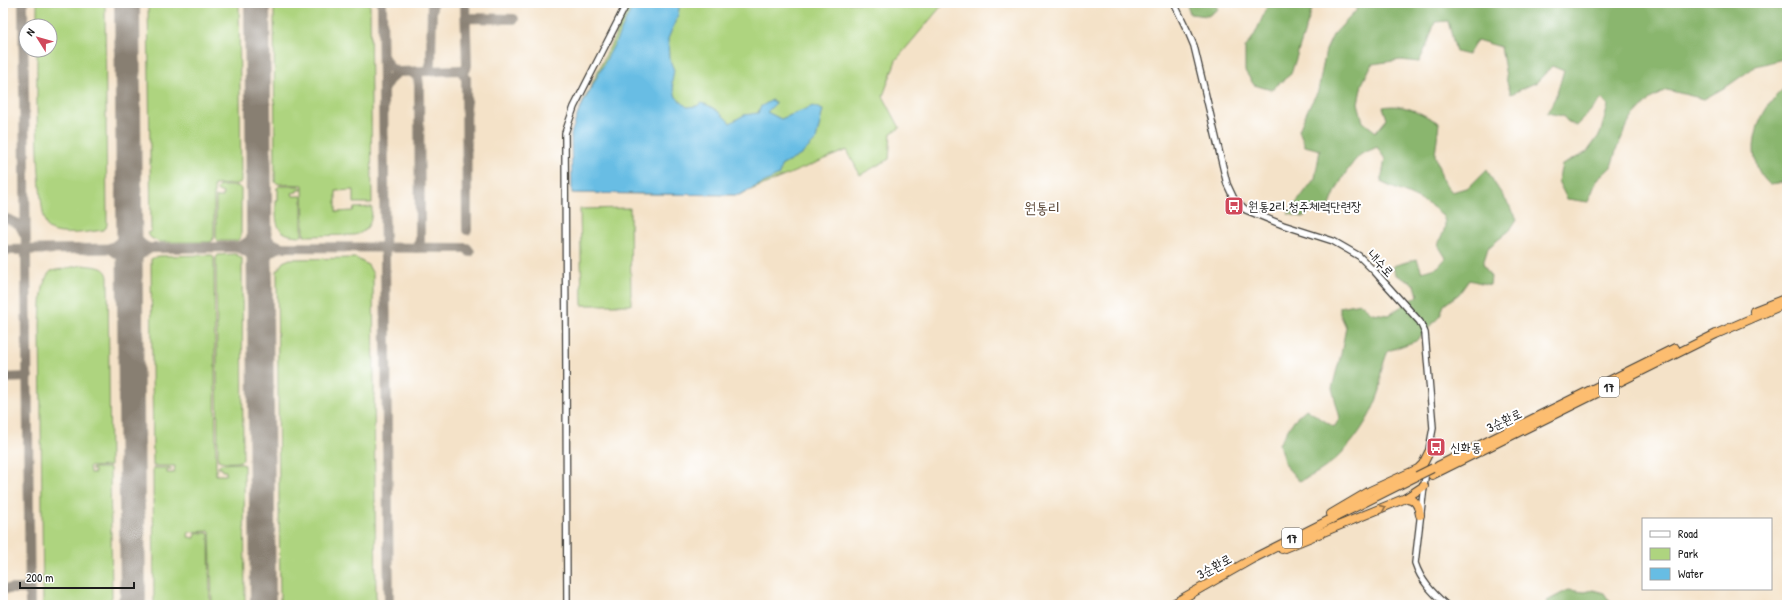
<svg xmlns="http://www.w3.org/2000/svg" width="1790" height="608" viewBox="0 0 1790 608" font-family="'Patrick Hand','Poor Story',sans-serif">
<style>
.green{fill:#aed47f;stroke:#65784e}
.forest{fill:#8ab66e;stroke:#536945}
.water{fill:#67bde4;stroke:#426c80}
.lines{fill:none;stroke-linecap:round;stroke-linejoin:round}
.taxiway{stroke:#887f72;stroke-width:10}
.runway{stroke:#887f72;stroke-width:26}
.tertiary-casing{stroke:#3c3a36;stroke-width:8}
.trunk-casing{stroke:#3c3a36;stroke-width:10}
.tertiary{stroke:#fff;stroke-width:5.5}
.trunk{stroke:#fcbd6f;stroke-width:8}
.trunk-bridge-casing{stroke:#3c3a36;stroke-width:10;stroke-linecap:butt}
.trunk-bridge{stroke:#fcbd6f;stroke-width:8}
.oneway{stroke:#8c6c46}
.labels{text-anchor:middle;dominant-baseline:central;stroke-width:4;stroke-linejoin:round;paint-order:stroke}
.shield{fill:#fff;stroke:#606060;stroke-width:1}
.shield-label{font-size:12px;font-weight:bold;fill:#1c1c1c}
.poi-label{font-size:13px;fill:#1c1c1c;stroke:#fff;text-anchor:start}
.street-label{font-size:13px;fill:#1c1c1c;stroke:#fff}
.quarter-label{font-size:15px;fill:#5b4737;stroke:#fff}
</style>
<rect width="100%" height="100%" fill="#fff"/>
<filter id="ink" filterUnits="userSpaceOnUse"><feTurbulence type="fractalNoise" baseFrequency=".025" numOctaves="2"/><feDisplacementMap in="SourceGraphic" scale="8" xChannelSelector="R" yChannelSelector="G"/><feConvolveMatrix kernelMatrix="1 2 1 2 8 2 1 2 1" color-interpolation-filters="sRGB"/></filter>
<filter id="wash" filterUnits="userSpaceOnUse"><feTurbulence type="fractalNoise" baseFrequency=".012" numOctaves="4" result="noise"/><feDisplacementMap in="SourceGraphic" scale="16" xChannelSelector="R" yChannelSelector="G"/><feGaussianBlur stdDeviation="0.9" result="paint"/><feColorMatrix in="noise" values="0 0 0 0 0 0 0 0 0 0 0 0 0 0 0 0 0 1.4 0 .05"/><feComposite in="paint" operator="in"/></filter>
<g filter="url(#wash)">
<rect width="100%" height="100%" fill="#f4e2c8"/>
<g class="green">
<path d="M37,3H105L107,224L106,228L103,230C89,232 60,237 49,229C35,219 37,73 37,50H50V26H37Z"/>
<polygon points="148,3 239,3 241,182 237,184 214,185 214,237 211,242 159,242 151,238 147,233 151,231"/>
<path d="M274,3H370L372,203H354V190L336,191V212L353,211L354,208L372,207C372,221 369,232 354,235L304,236L303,185L279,184L275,182Z"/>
<polygon points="631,3 944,3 896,60 883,96 900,128 891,133 889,159 860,175 847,150 739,195 572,193 575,127 582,104"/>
<polygon points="219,186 238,186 241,189 241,236 237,241 218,241 216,239 216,197 223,197 223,193 216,190"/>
<path d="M279,186H299L302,188V190H297V192L292,193L293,196H302V236C274,236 276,223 276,200H278V189H276Z"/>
<polygon points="630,208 631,305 582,305 580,209"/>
<path d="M235,254L242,258L243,460C238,463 224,463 218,460L216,258L218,255Z"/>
<polygon points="212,255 214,258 216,475 226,475 226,471 222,471 222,468 218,468 220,464 240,463 244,465 245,605 212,605 210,531 189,532 188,537 195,538 196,533 208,533 209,535 210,605 154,605 153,468 170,468 172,470 167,470 167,473 174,473 175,466 153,466 151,259 158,256"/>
<polygon points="356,258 368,265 373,274 376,605 280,605 277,271 283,262 290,259"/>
<path d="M83,265C93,267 106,265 108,277L110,466L89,467L90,473H95V470H91L93,468H110L112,597L107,605H43L40,325C41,311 40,280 51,271Z"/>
</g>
<g class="forest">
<polygon points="1186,3 1214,3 1218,9 1208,16 1190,14"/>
<polygon points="1269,3 1314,3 1291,74 1271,90 1254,85 1245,71 1245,48 1254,36"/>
<path d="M1357,3H1787V61L1783,59L1756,66L1729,85L1704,99L1667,90L1650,99L1630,120L1617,148L1611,167L1597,180L1588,202L1567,199L1558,181L1562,165L1587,152L1600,134L1608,106L1602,99L1576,126L1567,121L1563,116L1547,113L1555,98L1564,71L1552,66L1537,82L1511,94L1507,82L1501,47L1477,40L1468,55L1456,52L1448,21L1435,22L1427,45L1419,62L1401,60L1372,64L1362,84L1358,103L1363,122L1376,132L1387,119L1383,107C1405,103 1420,113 1439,123L1435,155L1443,181L1452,192L1469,187L1487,169C1495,187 1508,201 1517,219L1510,230L1488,248L1483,264L1491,277L1490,285L1469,280L1459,294L1444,305L1440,316L1416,341L1388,351C1385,358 1383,365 1381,372C1380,379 1382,386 1379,393C1367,429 1336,469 1299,481L1285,465L1279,444L1294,420L1306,409L1334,427L1340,418L1332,388L1341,354L1346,327L1340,314V307L1360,303L1372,313L1388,315L1418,296L1415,285L1395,274L1393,266L1417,259L1422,272L1438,267L1446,258L1438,245C1440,239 1445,231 1445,224C1447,206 1395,190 1381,182L1385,159L1377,147C1372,150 1364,152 1360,155C1344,171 1333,194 1327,215L1317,207L1303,217L1288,214L1315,178L1320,150L1305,146L1299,130L1308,109L1318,91L1326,50L1333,35L1356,11Z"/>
<path d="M1787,86V182L1769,184C1765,180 1760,174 1758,169C1746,140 1763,104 1787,86Z"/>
<polygon points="1568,590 1585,592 1593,590 1604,593 1610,602 1610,605 1549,605 1547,601"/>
</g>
<path class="water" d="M634,3H680L678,15L668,39L669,58L674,70L672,82L676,97L687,107L697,106L701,103C713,106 722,114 730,123L744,115L758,113L760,107L772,100L776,103L767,112L781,119L813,106L823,110L816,140L801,155L781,166L779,175L739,195L572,193L571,134L578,113L616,41Z"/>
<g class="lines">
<g class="taxiway">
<polyline points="23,3 30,605"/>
<polyline points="382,3 389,605"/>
<polyline points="466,21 469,18 514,19"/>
<polyline points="383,56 389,67 398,72 389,80 383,90"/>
<polyline points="428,70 431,63 432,3"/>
<polyline points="461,70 466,69 467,65 465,3"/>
<polyline points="398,72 461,70 466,78 467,230"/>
<polyline points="413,73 418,77 419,85 420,241 416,248"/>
<polyline points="7,219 19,224 25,235"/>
<path d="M129,221C132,232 137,244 149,248"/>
<path d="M259,225C262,237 271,244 282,247L467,248L470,252"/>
<path d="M235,247C248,245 255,237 259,225"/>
<path d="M110,248C121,244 128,233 129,221"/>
<path d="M3,250L235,247C250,250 258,260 260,275"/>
<polyline points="112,250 125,259 130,271"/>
<polyline points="130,271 138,256 149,249"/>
<path d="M260,273C260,260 270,250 282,247"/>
<polyline points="3,378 28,377"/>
<polyline points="3,589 30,589"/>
<polyline points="120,605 133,583"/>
</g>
<g class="runway">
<polyline points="127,3 133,605"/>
<polyline points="257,3 263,605"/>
</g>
</g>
</g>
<g filter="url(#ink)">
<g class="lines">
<defs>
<g id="tertiary">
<polyline points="1174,3 1189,34 1194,46 1227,184 1234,199 1246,210 1283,225 1333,241 1359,256 1375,272 1420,322 1425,333 1432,415 1433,428 1428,455"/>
<path d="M1426,469L1415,563C1421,581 1432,592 1446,605"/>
<polyline points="567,605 565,133 574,107 627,3"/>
</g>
<g id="trunk">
<polyline points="1754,311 1787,298"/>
<polyline points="1438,466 1675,348"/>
<polyline points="1432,475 1716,334 1787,303"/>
<path d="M1406,498C1415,498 1419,507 1420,515"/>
<polyline points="1331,514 1370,491 1418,469 1423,464 1429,452"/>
<polyline points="1282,549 1406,498 1424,486"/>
<polyline points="1171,605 1252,559 1417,476"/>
</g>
</defs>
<use href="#tertiary" class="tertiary-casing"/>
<use href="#trunk" class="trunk-casing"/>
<use href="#tertiary" class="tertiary"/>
<use href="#trunk" class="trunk"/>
<defs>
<polyline id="trunk-bridge" points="1417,476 1433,468"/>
</defs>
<use href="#trunk-bridge" class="trunk-bridge-casing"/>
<use href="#trunk-bridge" class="trunk-bridge"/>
</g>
<defs><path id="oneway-chevron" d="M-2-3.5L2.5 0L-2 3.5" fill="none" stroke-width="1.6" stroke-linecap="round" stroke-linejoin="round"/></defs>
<use class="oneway" href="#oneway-chevron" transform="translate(1383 508) rotate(-24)"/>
</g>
<defs>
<symbol id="bus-square" viewBox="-11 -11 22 22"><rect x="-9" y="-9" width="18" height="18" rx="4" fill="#d1495b" stroke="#fff"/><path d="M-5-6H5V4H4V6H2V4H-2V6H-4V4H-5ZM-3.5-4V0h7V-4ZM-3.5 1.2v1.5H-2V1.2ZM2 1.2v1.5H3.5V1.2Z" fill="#fff"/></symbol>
</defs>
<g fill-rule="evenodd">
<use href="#bus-square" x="1223" y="195" width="22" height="22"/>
<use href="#bus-square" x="1425" y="436" width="22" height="22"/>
</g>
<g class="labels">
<g class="shield">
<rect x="1599" y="377" width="20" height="20" rx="3"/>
<rect x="1282" y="528" width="20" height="20" rx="3"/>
</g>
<g class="shield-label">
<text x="1609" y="387">17</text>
<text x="1292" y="538">17</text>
</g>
<g class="poi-label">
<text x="1248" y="206">원통2리.청주체력단련장</text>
<text x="1450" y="447">신화동</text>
</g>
<g class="street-label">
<text transform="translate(1381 263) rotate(46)">내수로</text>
<text transform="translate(1504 420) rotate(-26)">3순환로</text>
<text transform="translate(1214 566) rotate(-29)">3순환로</text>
</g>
<g class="quarter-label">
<text x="1042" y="207">원통리</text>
</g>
</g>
<rect width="1790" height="608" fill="none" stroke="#fff" stroke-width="16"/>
<rect x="1642" y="518" width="130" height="72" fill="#ffffff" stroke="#a4a4a4"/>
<rect x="1650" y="531" width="20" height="6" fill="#ffffff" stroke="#a4a4a4"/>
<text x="1678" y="538" font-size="12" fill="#1c1c1c">Road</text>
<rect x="1650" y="548" width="20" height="12" fill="#aed47f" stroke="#a4a4a4"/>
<text x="1678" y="558" font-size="12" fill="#1c1c1c">Park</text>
<rect x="1650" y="568" width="20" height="12" fill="#67bde4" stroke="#a4a4a4"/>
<text x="1678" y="578" font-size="12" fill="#1c1c1c">Water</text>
<g transform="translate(38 38) rotate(307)"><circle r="19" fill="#ffffff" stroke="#a4a4a4"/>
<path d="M0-3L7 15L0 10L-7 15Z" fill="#d1495b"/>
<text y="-6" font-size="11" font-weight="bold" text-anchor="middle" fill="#1c1c1c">N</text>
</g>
<path d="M20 582v6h114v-6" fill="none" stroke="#1c1c1c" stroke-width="2"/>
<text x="26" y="582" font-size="12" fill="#1c1c1c" stroke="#ffffff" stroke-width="3" paint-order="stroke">200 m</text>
</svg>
